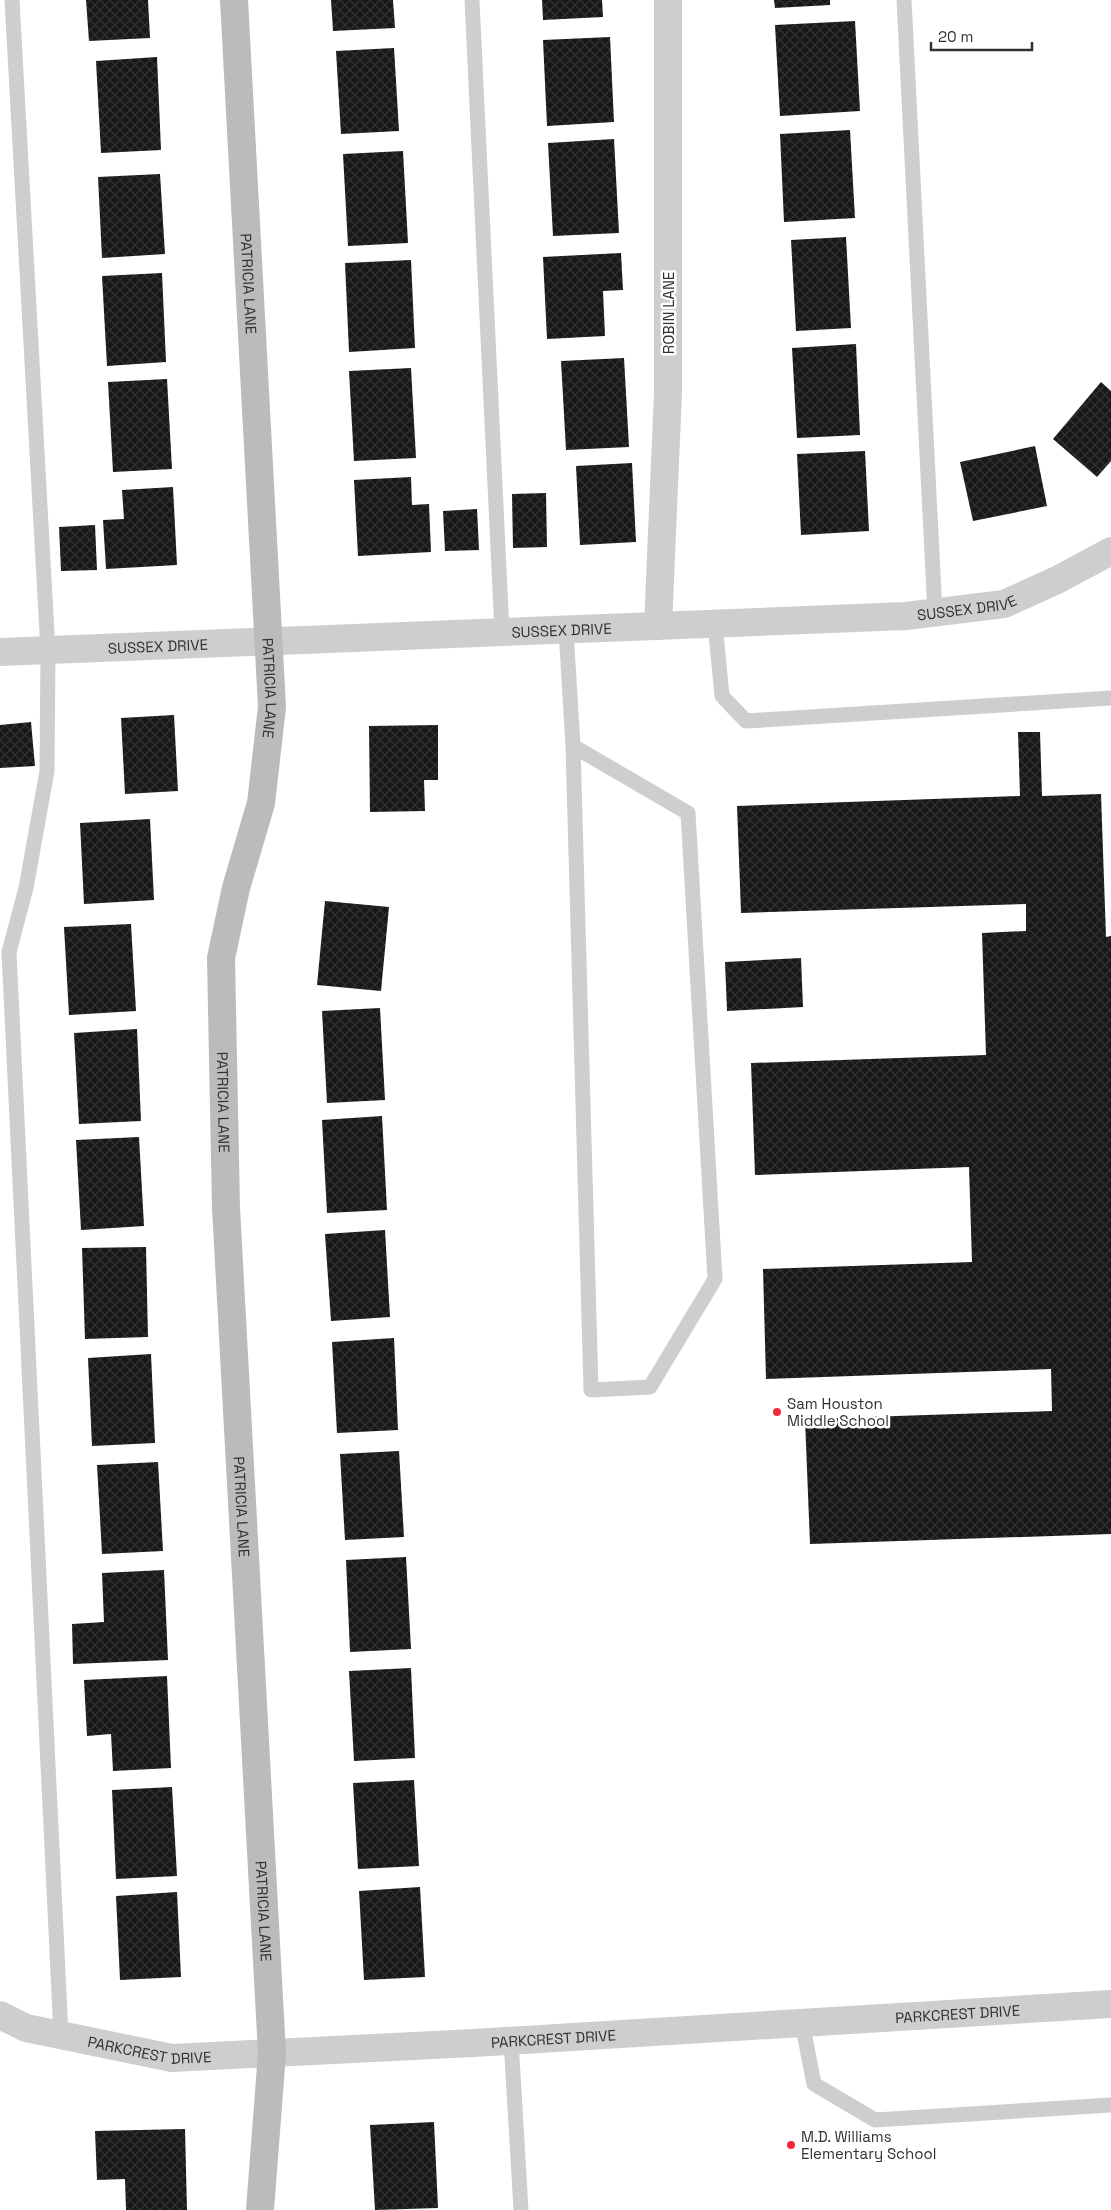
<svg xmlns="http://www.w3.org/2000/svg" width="1111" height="2210" viewBox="0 0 1111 2210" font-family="'Space Grotesk',sans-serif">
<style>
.building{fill:url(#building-cross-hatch)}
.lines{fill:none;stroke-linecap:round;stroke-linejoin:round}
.lane{stroke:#cecece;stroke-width:15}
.street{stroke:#cecece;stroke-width:28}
.secondary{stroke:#bbb;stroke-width:28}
.poi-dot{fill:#f3283b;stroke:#fff;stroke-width:2}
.labels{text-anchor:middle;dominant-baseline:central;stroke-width:5;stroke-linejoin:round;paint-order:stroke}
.street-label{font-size:15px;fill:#313131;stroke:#fff}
.poi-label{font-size:15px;fill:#313131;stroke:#fff;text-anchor:start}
</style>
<defs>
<pattern id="building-cross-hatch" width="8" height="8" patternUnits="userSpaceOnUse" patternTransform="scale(1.25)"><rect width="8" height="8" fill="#181818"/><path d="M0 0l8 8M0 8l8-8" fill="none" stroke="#313131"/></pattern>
</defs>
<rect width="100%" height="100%" fill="#fff"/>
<g class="building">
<polygon points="86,0 148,0 150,38 89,41"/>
<polygon points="331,0 393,0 395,28 333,31"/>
<polygon points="542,0 602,0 603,17 543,20"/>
<polygon points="774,0 830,0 830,5 775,8"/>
<polygon points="855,21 860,111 780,116 775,25"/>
<polygon points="610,37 614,122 547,126 543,40"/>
<polygon points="394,48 399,131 341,134 336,51"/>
<polygon points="157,57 161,150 101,153 96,61"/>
<polygon points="850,130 855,218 784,222 780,134"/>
<polygon points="614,139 619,233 553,236 548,143"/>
<polygon points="403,151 408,243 348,246 343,154"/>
<polygon points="160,174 165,254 102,258 98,177"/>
<polygon points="846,237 851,328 796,331 791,240"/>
<polygon points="621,253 623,290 603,291 605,336 547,339 543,257"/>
<polygon points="411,260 415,348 349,352 345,263"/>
<polygon points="162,273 166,362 107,366 102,276"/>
<polygon points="856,344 860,435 797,438 792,348"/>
<polygon points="624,358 629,447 566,450 561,361"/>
<polygon points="411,368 416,458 354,461 349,371"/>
<polygon points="167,379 172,469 113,472 108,382"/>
<polygon points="1101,382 1111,391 1111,461 1097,477 1053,439"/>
<polygon points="1035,446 1047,506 973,521 960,462"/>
<polygon points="865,451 869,531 801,535 797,454"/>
<polygon points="632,463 636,542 580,545 576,466"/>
<polygon points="411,477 412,505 429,504 431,552 358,556 354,480"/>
<polygon points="173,487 177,565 106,569 103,520 124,519 122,490"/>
<polygon points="546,493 547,547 513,548 512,494"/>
<polygon points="477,509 479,550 445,551 443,511"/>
<polygon points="95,525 97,570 61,571 59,527"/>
<polygon points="174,715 178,791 125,794 121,718"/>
<polygon points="31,722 35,766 0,768 0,725"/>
<polygon points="438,725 438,780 424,780 425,811 370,812 369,726"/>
<polygon points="1018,732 1040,732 1042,796 1101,794 1106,937 1111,936 1111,1534 810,1544 805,1419 1052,1411 1051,1369 766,1379 763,1269 972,1262 969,1167 755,1175 751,1063 986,1055 982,933 1026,931 1026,904 741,913 737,806 1020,796"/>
<polygon points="150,819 154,900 84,904 80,823"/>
<polygon points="325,901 389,907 381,991 317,985"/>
<polygon points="131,924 136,1011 69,1015 64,927"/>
<polygon points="801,958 803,1007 727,1011 725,962"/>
<polygon points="380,1008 385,1100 327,1103 322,1011"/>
<polygon points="137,1029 141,1121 79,1124 74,1033"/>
<polygon points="382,1116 387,1210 327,1213 322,1120"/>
<polygon points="139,1137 144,1226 81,1230 76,1140"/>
<polygon points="385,1230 390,1317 331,1321 325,1234"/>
<polygon points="146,1247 148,1337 85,1339 82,1248"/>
<polygon points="394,1338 398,1430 337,1433 332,1342"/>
<polygon points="151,1354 155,1443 92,1446 88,1358"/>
<polygon points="399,1451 404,1537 345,1540 340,1454"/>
<polygon points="158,1462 163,1551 102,1554 97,1465"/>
<polygon points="406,1557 411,1649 350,1652 346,1560"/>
<polygon points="164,1570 168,1660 73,1664 72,1624 104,1622 102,1573"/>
<polygon points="411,1668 415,1758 354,1761 349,1671"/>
<polygon points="167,1676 171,1768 113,1771 111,1734 87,1736 84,1680"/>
<polygon points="414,1780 419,1866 358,1869 353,1783"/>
<polygon points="172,1787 177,1876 116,1879 112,1790"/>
<polygon points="420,1887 425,1977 364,1980 359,1891"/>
<polygon points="177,1892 181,1977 120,1980 116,1896"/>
<polygon points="434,2122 438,2208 375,2210 370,2125"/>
<polygon points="185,2129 187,2210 126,2210 125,2179 97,2180 95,2131"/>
</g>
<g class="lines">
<g class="lane">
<polyline points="12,0 48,651 47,771 26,888 9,952 61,2035"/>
<polyline points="472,0 502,632"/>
<polyline points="904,0 935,613"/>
<polyline points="715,624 722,696 746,721 1111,698"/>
<polyline points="566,630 573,746 591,1390 650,1387 715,1279 688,813 573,746"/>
<polyline points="802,2022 814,2084 875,2120 1111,2105"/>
<polyline points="511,2040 521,2210"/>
</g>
<g class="street">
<polyline points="658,626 668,393 668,0"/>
<path id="s1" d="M0,652L906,616L1004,604L1057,580L1111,551"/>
<path id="s2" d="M0,2015L26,2028L172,2058L474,2043L1111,2004"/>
</g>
<path class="secondary" id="s3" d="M234,0L272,707L261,803L236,888L221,958L226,1208L272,2053L260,2210"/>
</g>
<g class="poi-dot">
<circle cx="777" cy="1412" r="5"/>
<circle cx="791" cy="2145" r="5"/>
</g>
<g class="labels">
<g class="street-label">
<text stroke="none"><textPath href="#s3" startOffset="284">PATRICIA LANE</textPath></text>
<text transform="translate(668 313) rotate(-90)">ROBIN LANE</text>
<text stroke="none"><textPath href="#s1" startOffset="968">SUSSEX DRIVE</textPath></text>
<text stroke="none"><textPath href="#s1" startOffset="562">SUSSEX DRIVE</textPath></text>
<text stroke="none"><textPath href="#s1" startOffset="158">SUSSEX DRIVE</textPath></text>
<text stroke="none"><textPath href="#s3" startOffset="689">PATRICIA LANE</textPath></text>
<text stroke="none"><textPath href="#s3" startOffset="1109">PATRICIA LANE</textPath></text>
<text stroke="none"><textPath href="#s3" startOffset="1514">PATRICIA LANE</textPath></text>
<text stroke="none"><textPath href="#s3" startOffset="1919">PATRICIA LANE</textPath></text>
<text stroke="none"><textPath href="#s2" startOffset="965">PARKCREST DRIVE</textPath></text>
<text stroke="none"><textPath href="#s2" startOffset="560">PARKCREST DRIVE</textPath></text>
<text stroke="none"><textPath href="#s2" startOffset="155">PARKCREST DRIVE</textPath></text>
</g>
<g class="poi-label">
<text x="787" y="1403">Sam Houston<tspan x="787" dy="17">Middle School</tspan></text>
<text x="801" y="2136">M.D. Williams<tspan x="801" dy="17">Elementary School</tspan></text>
</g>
</g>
<path d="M931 42v8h101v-8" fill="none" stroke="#313131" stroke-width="2.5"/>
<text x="938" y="42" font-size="15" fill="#313131" stroke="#ffffff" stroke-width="4" paint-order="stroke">20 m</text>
</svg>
